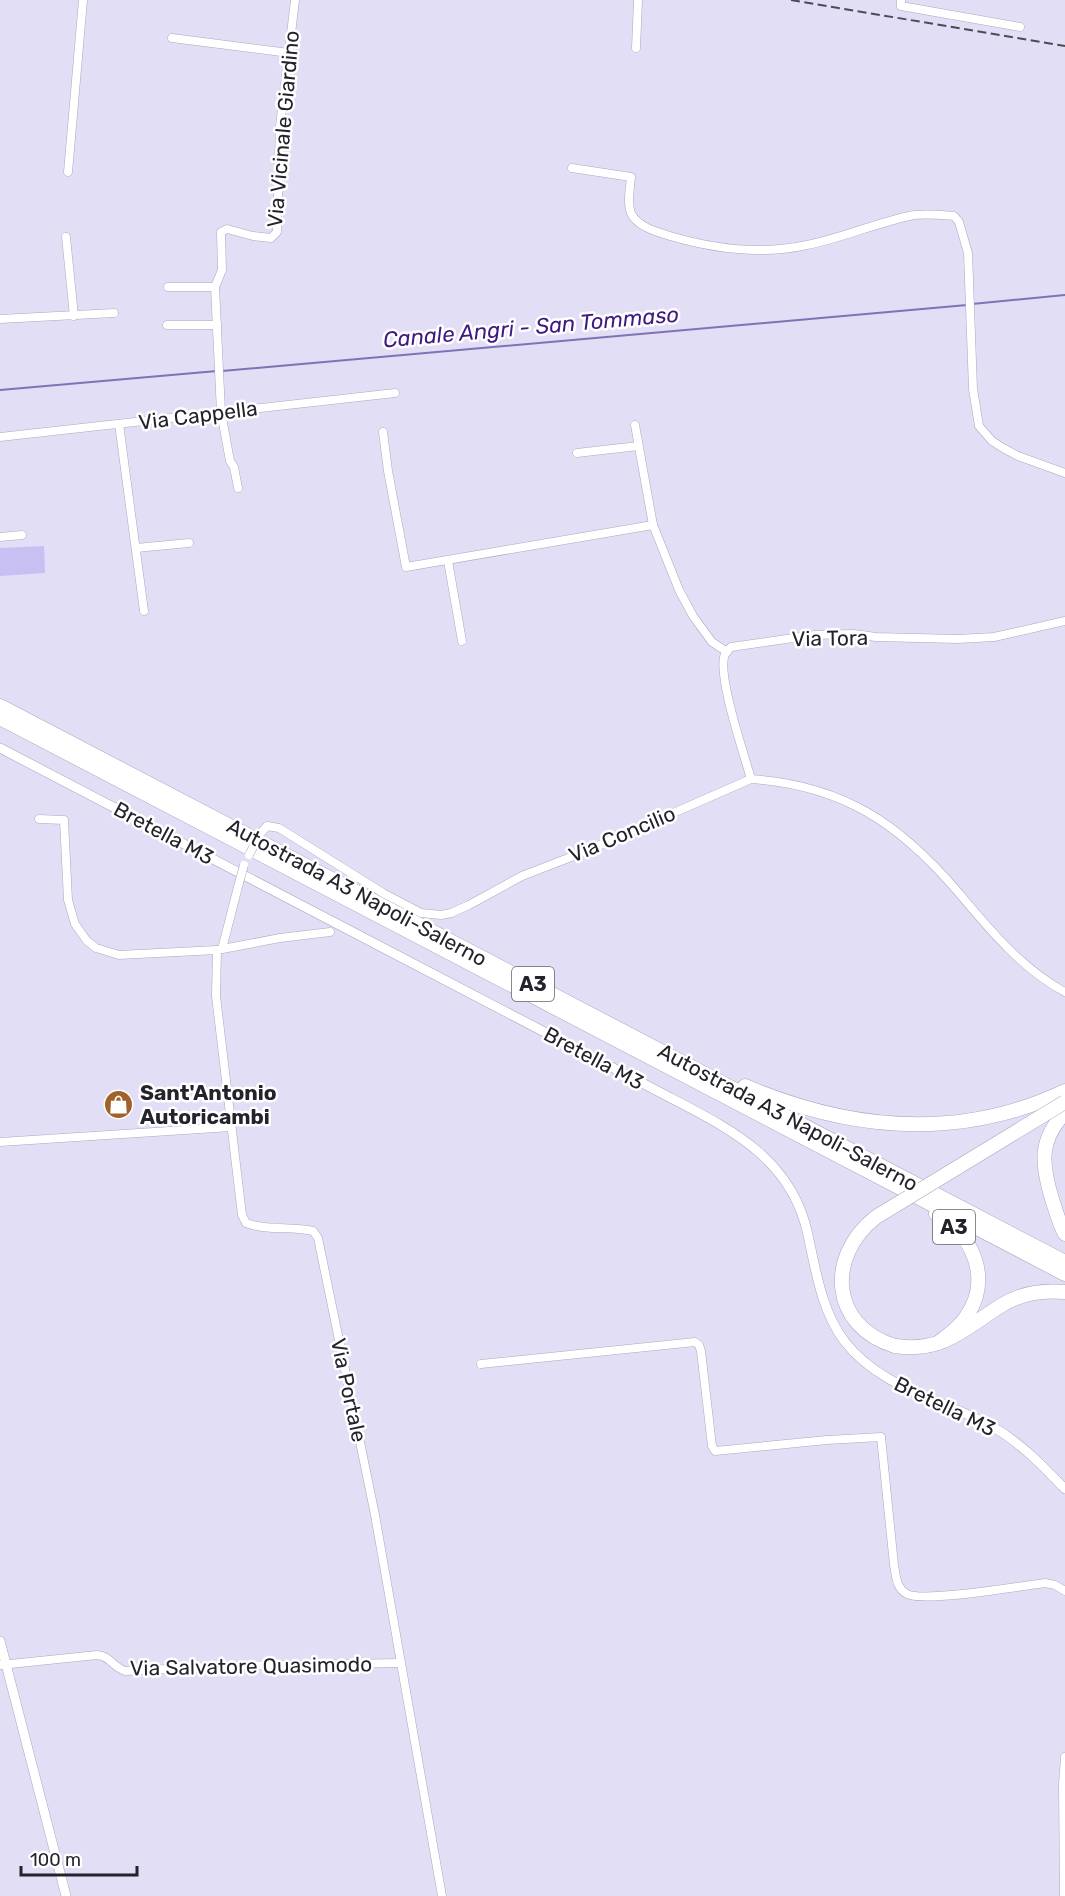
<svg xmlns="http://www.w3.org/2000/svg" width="1065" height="1896" viewBox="0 0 1065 1896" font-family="Rubik,sans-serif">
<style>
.green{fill:#c8c0f2}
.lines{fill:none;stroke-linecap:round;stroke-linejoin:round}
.stream{stroke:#8072b4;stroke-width:2}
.minor-casing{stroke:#aba8be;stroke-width:9}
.tertiary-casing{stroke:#aba8be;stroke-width:10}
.motorway-casing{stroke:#aba8be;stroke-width:15}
.minor{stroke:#fff;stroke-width:8}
.tertiary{stroke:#fff;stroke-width:9}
.motorway{stroke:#fff;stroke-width:14}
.rail{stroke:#4d4a57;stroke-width:2;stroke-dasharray:9 4.5;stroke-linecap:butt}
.minor-bridge-casing{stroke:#aba8be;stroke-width:9;stroke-linecap:butt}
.motorway-bridge-casing{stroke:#aba8be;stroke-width:15;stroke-linecap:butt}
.minor-bridge{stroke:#fff;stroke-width:8}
.motorway-bridge{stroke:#fff;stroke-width:14}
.labels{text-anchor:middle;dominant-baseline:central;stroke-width:5;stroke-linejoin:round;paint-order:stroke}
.shield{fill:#fff;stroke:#66646b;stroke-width:1.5}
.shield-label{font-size:20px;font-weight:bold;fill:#24222b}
.street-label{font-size:21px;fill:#24222b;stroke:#fff}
.poi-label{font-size:21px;font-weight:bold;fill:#24222b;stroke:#fff;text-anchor:start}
.water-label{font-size:22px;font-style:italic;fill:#3e1980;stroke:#fff}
</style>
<rect width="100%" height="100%" fill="#e1def6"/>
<polygon class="green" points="44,546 45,573 0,576 0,548"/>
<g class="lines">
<g class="stream">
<polyline points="972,304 1065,295"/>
<polyline points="222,371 967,305"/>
<polyline points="0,390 217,371"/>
</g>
<defs>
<g id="minor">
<polyline points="901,0 901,6 1020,27"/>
<polyline points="172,38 289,53"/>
<polyline points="636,48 638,0"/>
<path d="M572,168L631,177C630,188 627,203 631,213C637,227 658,232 670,236C714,249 761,255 807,245C841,238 874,224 909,216C923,213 940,215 954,216L959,222L968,253L973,389L979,426L992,441L1003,448L1018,456L1065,473"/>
<polyline points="68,172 83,0"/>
<polyline points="66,237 74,316"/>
<polyline points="168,287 215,287"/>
<polyline points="0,319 114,313"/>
<polyline points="167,325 217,325"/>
<polyline points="119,424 144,611"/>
<polyline points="635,425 653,525 679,590 693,616 712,642 727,652"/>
<polyline points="383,432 388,471 406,567 653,525"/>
<polyline points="0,437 395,393"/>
<polyline points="577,453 638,446"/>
<polyline points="238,488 234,467 230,461 221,412 215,287 222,270 221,232 227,229 253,236 271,238 277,232 280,126 295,0"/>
<polyline points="0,537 22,535"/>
<polyline points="136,548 189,543"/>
<polyline points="448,561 462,641"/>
<path d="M751,779C745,757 716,673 725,654C727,651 729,649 731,647L815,635L853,634L876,637L958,639L994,637L1065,621"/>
<polyline points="39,819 64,820 68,900 75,924 87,941 96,948 119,955 217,950"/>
<path d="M260,834L267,826L279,828L383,893L421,913L441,915L451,913L469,905L522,876L584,852L751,779C843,785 900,824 958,892C989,929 1022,969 1065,992"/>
<path d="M330,932L280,938L217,950L216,996L242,1215L246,1223C266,1231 292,1226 313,1231L318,1238L375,1515L442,1896"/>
<polyline points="222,949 239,883"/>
<polyline points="0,1142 231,1127"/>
<path d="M481,1364L695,1342L699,1345L701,1351L712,1446L715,1451L827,1440L881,1437L894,1565C896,1576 896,1588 907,1594C924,1603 1021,1586 1045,1583L1055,1585L1065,1591"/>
<path d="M0,1665L97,1655C111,1656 114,1669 126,1671L226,1666L400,1663"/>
<polyline points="1064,1896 1063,1784 1065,1757"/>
</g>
<g id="tertiary">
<path d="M0,748L669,1097C732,1130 792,1159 808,1235C816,1272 822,1312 845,1342C882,1389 943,1399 993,1427C1021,1443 1043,1466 1065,1489"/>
<polyline points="0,1641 66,1896"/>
</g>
<g id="motorway">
<polyline points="0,706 1065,1262"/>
<polyline points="0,718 1065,1274"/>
<path d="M745,1086C851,1131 959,1141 1065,1091"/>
<path d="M1065,1113C1038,1140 1042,1166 1052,1199C1056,1211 1059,1223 1065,1234"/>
<path d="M936,1214C974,1235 992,1280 966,1317C959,1328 948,1335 938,1343"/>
<path d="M895,1346C943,1353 965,1328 1002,1305C1021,1293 1043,1290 1065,1292"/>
</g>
</defs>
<use href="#minor" class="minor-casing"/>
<use href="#tertiary" class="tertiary-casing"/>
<use href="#motorway" class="motorway-casing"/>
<use href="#minor" class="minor"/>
<use href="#tertiary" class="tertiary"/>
<use href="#motorway" class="motorway"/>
<polyline class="rail" points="791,0 1065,46"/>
<defs>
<g id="minor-bridge">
<polyline points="249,855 260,834"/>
<polyline points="239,883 244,865"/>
</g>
<path id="motorway-bridge" d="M895,1346C831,1327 825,1257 876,1217L1065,1102"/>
</defs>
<use href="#minor-bridge" class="minor-bridge-casing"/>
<use href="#motorway-bridge" class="motorway-bridge-casing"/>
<use href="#minor-bridge" class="minor-bridge"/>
<use href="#motorway-bridge" class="motorway-bridge"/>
</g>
<defs>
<symbol id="shop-disc" viewBox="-11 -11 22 22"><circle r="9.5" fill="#a1612a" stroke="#fff"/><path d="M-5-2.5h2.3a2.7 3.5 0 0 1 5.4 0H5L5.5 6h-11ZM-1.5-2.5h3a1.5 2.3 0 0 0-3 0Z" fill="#fff"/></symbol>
</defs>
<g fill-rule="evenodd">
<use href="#shop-disc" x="102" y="1088" width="33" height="33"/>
</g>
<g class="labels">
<g class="shield">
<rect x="512" y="967" width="42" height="34" rx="4.5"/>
<rect x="933" y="1210" width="42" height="34" rx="4.5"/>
</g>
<g class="shield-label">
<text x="533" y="984">A3</text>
<text x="954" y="1227">A3</text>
</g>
<g class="street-label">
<text transform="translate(283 129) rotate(-85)">Via Vicinale Giardino</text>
<text transform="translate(198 415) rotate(-7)">Via Cappella</text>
<text transform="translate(830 638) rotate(-1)">Via Tora</text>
<text transform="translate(164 833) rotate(28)">Bretella M3</text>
<text transform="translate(622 834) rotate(-23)">Via Concilio</text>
<text transform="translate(357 892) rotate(28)">Autostrada A3 Napoli-Salerno</text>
<text transform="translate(594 1058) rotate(28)">Bretella M3</text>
<text transform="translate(788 1117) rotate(28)">Autostrada A3 Napoli-Salerno</text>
<text transform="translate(349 1390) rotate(78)">Via Portale</text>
<text transform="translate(945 1406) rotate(26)">Bretella M3</text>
<text transform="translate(251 1666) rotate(-1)">Via Salvatore Quasimodo</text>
</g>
<g class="poi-label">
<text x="140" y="1092">Sant'Antonio<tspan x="140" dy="24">Autoricambi</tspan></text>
</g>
<g class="water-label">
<text transform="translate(531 327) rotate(-5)">Canale Angri - San Tommaso</text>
</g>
</g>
<path d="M21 1866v9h116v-9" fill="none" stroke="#24222b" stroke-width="3"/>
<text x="30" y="1866" font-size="18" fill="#24222b" stroke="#ffffff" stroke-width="4.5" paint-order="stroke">100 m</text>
</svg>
